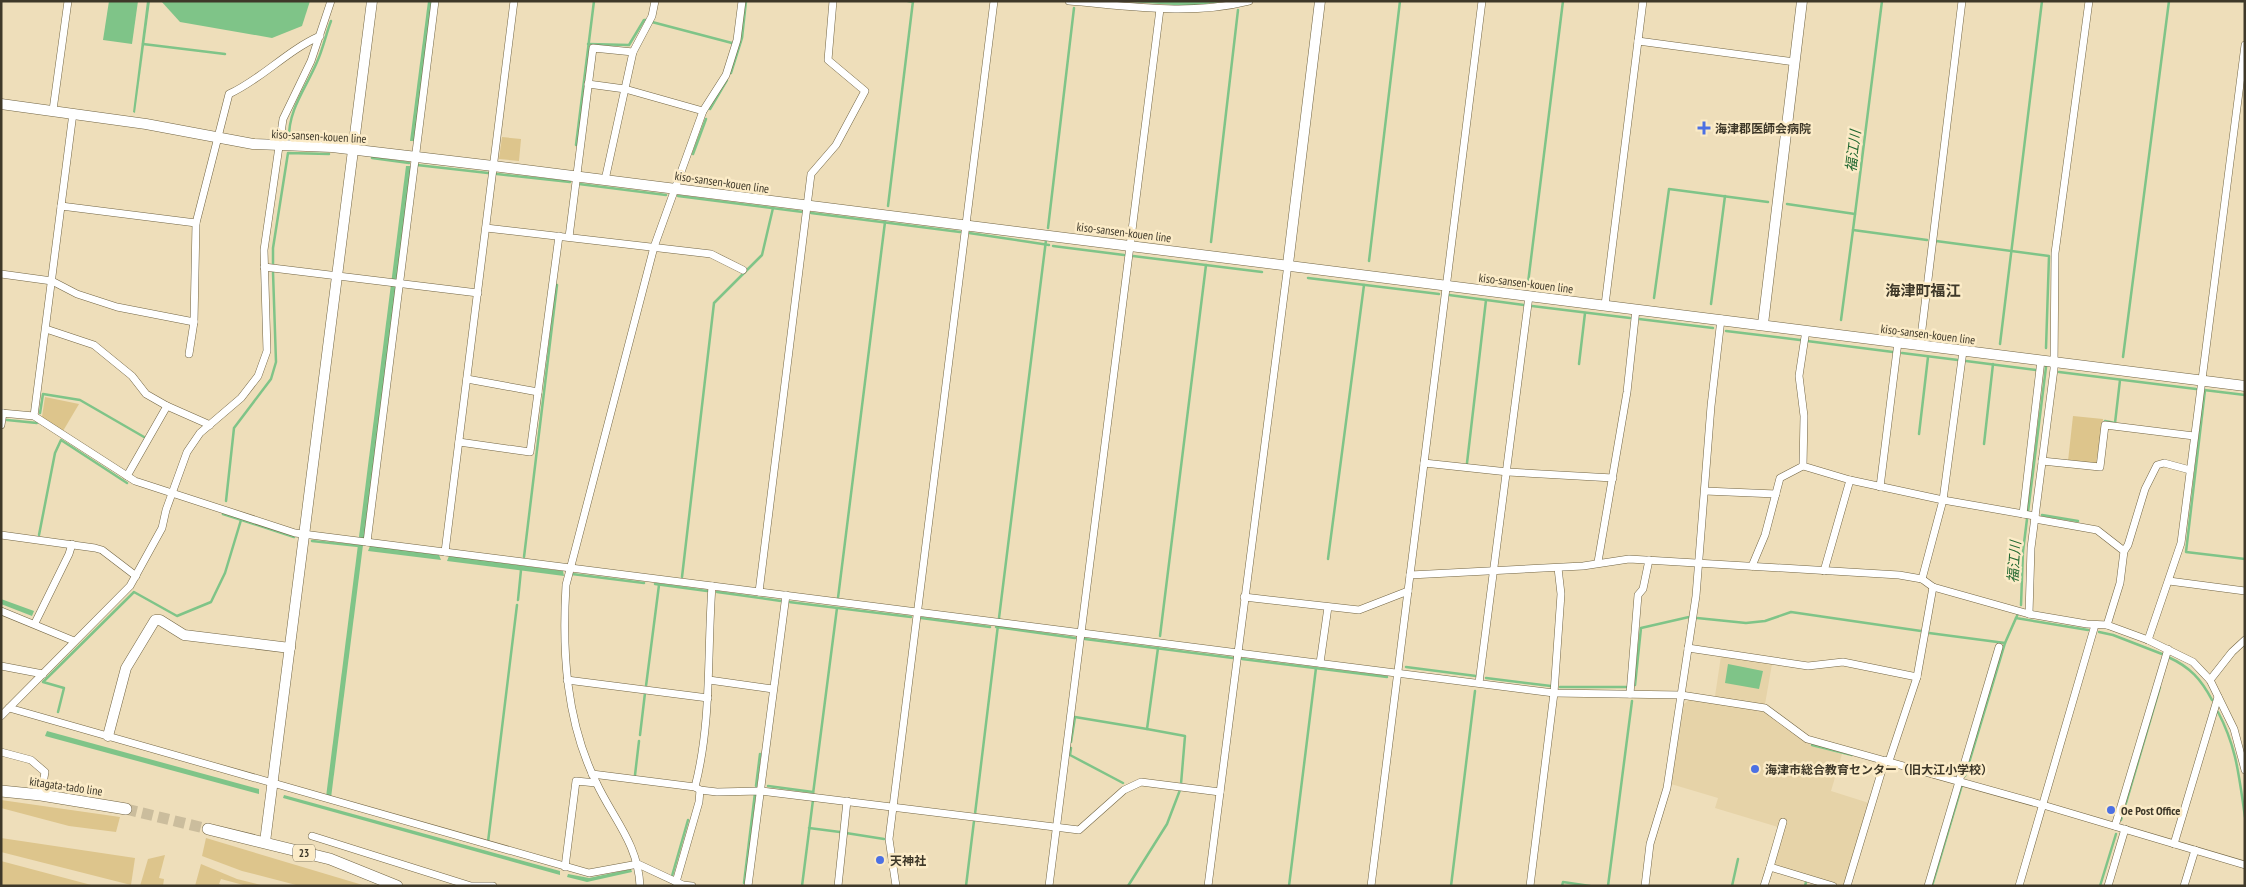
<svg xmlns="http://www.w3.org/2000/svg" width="2246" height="887" viewBox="0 0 2246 887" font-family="'PT Sans Narrow','Noto Sans JP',sans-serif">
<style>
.built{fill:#e6d3a8}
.green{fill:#ddc58c}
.water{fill:#7fc488}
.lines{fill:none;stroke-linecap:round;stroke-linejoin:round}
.stream{stroke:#7fc488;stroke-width:2.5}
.primary-tunnel{stroke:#cbbd9d;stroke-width:11;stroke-dasharray:11 5.5;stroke-linecap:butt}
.street-casing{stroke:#726544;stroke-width:8}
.secondary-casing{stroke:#726544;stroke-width:11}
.primary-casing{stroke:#726544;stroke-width:12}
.street{stroke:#fff;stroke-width:7}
.secondary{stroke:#fff;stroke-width:10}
.primary{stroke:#fff;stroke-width:11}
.poi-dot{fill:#4c70e3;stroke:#fbebc7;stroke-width:2}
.labels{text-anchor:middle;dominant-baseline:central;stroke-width:5;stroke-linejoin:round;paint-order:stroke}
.shield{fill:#fbebc7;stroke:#776e58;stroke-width:1}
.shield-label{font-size:11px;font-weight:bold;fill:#3e3829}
.poi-label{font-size:12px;font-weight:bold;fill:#3e3829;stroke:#fbebc7;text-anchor:start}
.street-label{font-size:12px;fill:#3e3829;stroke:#fbebc7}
.water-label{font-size:14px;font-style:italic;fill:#216830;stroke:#fbebc7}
.quarter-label{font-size:15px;font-weight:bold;fill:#3e3829;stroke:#fbebc7}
</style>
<rect width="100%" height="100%" fill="#eedeba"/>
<polygon class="built" points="1721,656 1772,664 1764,710 1811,745 1842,754 1831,791 1869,803 1846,883 1842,886 1776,865 1775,862 1780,822 1778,827 1715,808 1718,798 1671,784 1684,704 1690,699 1714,703"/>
<g class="green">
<polygon points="502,137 521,139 519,161 499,159"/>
<polygon points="45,397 79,404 63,431 42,417"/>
<polygon points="2073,416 2103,419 2096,464 2068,461"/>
<polygon points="1,800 120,817 116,832 69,826 1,808"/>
<polygon points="1,838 135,858 131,885 1,852"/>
<polygon points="206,838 366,886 300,886 242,871 202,856"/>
<polygon points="165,855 159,878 164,879 163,886 140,886 148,859"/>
<polygon points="1,861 95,886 1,886"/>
<polygon points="201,864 237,879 265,886 247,886 221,879 219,884 224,886 195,886"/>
</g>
<g class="water">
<polygon points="109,1 138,1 132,44 103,40"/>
<polygon points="147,1 150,1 135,113 133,112"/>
<polygon points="161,1 310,1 302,26 272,38 180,22"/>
<polygon points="428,1 432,1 415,141 410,141"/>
<polygon points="1115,1 1230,1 1189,6"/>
<polygon points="406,166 411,166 331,798 326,797"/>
<polygon points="370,546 439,555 441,560 368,551"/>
<polygon points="449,556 563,571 564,576 447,561"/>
<polygon points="1,599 34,611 32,616 1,604"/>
<polygon points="1728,664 1763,671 1759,689 1725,683"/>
<polygon points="47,731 259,789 259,794 45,736"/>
<polygon points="284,795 560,871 560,875 283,798"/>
<polygon points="631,869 632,872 587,882 567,877 568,874 589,878"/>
</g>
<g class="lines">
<g class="stream">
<polyline points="908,1 913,2"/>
<polyline points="1882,1 1853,230 1927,240"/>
<polyline points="2241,1 2243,1"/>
<polyline points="652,22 732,43"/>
<polyline points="143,44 225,54"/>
<polyline points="588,44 629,45 644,20 646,20"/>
<polyline points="731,73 742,38 746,1"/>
<polyline points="710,109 727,80"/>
<path d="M289,139C288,110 306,88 317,62C323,49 326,34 331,21"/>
<polyline points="576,145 594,1"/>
<polyline points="693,154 706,119"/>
<polyline points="372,158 409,163"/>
<polyline points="417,165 488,173"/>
<polyline points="497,174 570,182"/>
<polyline points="579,184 666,195"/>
<polyline points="678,196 803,212"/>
<polyline points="1787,204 1855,214"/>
<polyline points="888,206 913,1"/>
<polyline points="811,213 960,232"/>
<polyline points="1048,228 1074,8"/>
<polyline points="969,233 1049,245"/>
<polyline points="1936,241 2049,256 2046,348"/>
<polyline points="1211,242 1238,10"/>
<polyline points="1053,246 1124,255"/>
<polyline points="1133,256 1262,272"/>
<polyline points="1369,261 1400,1"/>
<polyline points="273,265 273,248 288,153 329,154"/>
<polyline points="1308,278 1439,294"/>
<polyline points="1528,283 1563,1"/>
<polyline points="1449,295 1524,305"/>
<polyline points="1654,298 1669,189 1768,202"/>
<polyline points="1711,304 1725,196"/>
<polyline points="1532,306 1630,318"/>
<polyline points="1639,319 1713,328"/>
<polyline points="1841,320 1853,230"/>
<polyline points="1726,331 1800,340"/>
<polyline points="1807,341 1893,352"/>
<polyline points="2000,344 2042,1"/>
<polyline points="1902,353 1958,360"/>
<polyline points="2123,357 2169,1"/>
<polyline points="1966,361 2036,370"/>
<polyline points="1579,364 1585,313"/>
<polyline points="2059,372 2196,389"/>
<polyline points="2204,390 2245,395"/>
<polyline points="2205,390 2186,552 2245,559"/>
<polyline points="40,413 43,394 80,400 144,437"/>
<polyline points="7,420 37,423"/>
<polyline points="2105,421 2115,423 2120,380"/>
<polyline points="1919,434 1928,357"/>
<polyline points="1984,444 1993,364"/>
<polyline points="1467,463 1486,300"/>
<polyline points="226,501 234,428 271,379 276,362 273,272"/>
<polyline points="2028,512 2046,367"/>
<polyline points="223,514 294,537"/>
<polyline points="2042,515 2078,521"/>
<polyline points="39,535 55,453 61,440 127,483"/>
<polyline points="312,541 359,546"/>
<polyline points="524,557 557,285"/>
<polyline points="1328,559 1364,285"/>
<polyline points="572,574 644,583"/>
<polyline points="682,577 714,303 762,255 773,208"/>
<polyline points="655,584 707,591"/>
<polyline points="717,592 781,601"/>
<polyline points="838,598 885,222"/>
<polyline points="518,600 521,570"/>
<polyline points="789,602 911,617"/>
<polyline points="2021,605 2023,551 2027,519"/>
<polyline points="2018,614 2016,618 2088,630"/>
<polyline points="921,618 990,627"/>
<polyline points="999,618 1046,240"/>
<polyline points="1697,618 1746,623 1765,621 1791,612 1921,631"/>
<polyline points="996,627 1075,638"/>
<polyline points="2099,632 2113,635 2162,654"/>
<polyline points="1929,633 2005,643"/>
<polyline points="1160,636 1206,265"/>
<polyline points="1085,639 1233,658"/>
<polyline points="1158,648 1147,729 1185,736 1181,784"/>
<path d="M2168,657C2190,667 2201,679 2212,700"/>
<polyline points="1242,659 1387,677"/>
<polyline points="1406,667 1476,676"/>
<polyline points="1486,678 1551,686"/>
<polyline points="1635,685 1641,628 1689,617"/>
<polyline points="646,686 659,585"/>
<polyline points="1560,687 1626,687"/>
<polyline points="58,712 64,688 43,682 134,592 177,616 211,602 225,573 241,520"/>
<path d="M2218,712C2237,748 2239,777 2245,817"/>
<polyline points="640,735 645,693"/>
<polyline points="1071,742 1075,717 1147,729"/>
<polyline points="1812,745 1852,755"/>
<polyline points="1071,748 1070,755 1123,783"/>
<polyline points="635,775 639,741"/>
<polyline points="1965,776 2005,643 2016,618"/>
<polyline points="756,786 760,754"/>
<polyline points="768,786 813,792"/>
<polyline points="813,794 837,608"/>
<polyline points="975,814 998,625"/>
<polyline points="2121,820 2160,687"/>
<polyline points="809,828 840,832"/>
<polyline points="846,833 884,839"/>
<polyline points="488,842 517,605"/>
<polyline points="672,876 688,820"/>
<polyline points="744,883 755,793"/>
<polyline points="802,886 813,800"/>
<polyline points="966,886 974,821"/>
<polyline points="1128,886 1167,824 1180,790"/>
<polyline points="1289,886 1316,668"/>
<polyline points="1451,886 1475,691"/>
<polyline points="1562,886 1563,882 1590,886"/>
<polyline points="1608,886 1632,701"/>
<polyline points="1732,886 1738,859"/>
<polyline points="1805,886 1806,882"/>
<polyline points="1932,886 1962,785"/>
<polyline points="2100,886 2116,834"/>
</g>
<polyline class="primary-tunnel" points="126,809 208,829"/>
<defs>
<g id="street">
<path d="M1069,1C1129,6 1190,16 1249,1"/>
<polyline points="1638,41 1795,62"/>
<polyline points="588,84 625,89 703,111"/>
<polyline points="53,110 68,1"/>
<polyline points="605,180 633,52"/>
<polyline points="61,206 196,223"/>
<polyline points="486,228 711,254 743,270"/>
<polyline points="569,237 593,48 633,52 652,16 655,1"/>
<polyline points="264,267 478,293"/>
<path d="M1,274L52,281L77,294L117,307L194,322L196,223L229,94C262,79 286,51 320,36"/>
<polyline points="1605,305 1643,1"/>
<polyline points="46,329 94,345 132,376 146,394 167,406 210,425"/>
<polyline points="1806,330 1799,376 1804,416 1803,466 1850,480 1824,571"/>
<polyline points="1920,345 1962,1"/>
<polyline points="189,354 194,322"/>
<polyline points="467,379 538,392"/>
<polyline points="1,413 34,416 135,481 295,533 1554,693 1681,695 1765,708 1807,739 2043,805 2245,865"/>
<polyline points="34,416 73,113"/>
<polyline points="1,425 3,413"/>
<polyline points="459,442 530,452 559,236"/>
<polyline points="2042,461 2100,467 2105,425 2194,436"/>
<polyline points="1424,463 1508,472 1613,478"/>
<polyline points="127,476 167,406"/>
<polyline points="1850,480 1943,500 2035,516"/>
<polyline points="1880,487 1898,342"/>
<polyline points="1705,491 1776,494"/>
<polyline points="2023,514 2041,360"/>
<polyline points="2035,519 2097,530 2124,551 2120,583 2107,625"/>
<polyline points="1,535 95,548 102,550 136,576"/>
<polyline points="367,542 435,1"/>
<polyline points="2124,551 2128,545 2145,489 2157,465 2164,463 2190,470"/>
<polyline points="445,552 514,1"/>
<polyline points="1598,562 1627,392 1636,309"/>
<polyline points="1752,566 1765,535 1780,478 1803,466"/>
<polyline points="1410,575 1583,566 1629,559 1899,575 1922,579 1933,587 2029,614 2087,624 2107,625 2148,640 2193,662 2210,680 2234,729 2245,770"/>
<polyline points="1922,579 1943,500 1963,351"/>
<polyline points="2169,581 2245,591"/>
<polyline points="759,592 811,174 836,145 865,91 828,60 833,1"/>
<polyline points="1244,597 1359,610 1408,591"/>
<polyline points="1,611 74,641"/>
<polyline points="2029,614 2031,548 2054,369 2055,253 2089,1"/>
<polyline points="35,623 69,554 72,544"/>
<polyline points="2148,640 2181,543 2245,45"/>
<polyline points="1688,648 1808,666 1843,662 1917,677"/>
<polyline points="1320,663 1328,607"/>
<polyline points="1,666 43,674"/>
<polyline points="567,680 708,698"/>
<polyline points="709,680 773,689"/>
<polyline points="2210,680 2232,652 2245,640"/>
<polyline points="1479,683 1529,296"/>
<polyline points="1630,694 1638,595 1643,589 1649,560"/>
<polyline points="9,708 589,873 638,864 683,885 692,886"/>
<polyline points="1,716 130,586 162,528 166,510 187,452 200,433 241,398 258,376 267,351 264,250 283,119 311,61 331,1"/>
<polyline points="1,752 31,760 45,772 41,795"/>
<polyline points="1889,761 1917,677 1933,587"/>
<polyline points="592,774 695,787"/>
<polyline points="700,790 717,792 761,791 1079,830 1124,790 1141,782 1220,792"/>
<polyline points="2115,826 2168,649"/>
<polyline points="312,836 471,886 493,886"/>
<polyline points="2174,844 2218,697"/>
<polyline points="565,867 576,781 596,783"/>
<polyline points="1770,867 1783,822"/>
<path d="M676,882L699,802L700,790L695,787C712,721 707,653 712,586"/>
<path d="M640,886C638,843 613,819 596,782C566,721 562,652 566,585L654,247L703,111L726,75L737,40L742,1"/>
<polyline points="748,886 786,595"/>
<polyline points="838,886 847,801"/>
<polyline points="896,886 889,839 994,1"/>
<polyline points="1049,886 1160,9"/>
<polyline points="1208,886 1288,264"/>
<polyline points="1371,886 1482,1"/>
<polyline points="1530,886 1554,693 1561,594 1558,568"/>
<polyline points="1645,886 1650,844 1667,788 1696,596 1711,406 1721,319"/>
<polyline points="1764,886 1770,867 1833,886"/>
<polyline points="1847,886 1885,760"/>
<polyline points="1928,886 1999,647"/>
<polyline points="2019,886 2095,625"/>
<polyline points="2108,886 2125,829"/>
<polyline points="2184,886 2195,850"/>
</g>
<g id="secondary">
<polyline points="1,104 146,124 253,144 332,147 493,166 2245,386"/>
<polyline points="1288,264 1320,1"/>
<polyline points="1763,324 1802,1"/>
<polyline points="108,736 126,668 155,620 160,620 184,635 290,648"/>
<polyline points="265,842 372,1"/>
</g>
<g id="primary">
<polyline points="1,791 41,795 126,809"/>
<polyline points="208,829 330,859 397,886"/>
</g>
</defs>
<use href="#street" class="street-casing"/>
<use href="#secondary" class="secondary-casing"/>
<use href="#primary" class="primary-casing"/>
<use href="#street" class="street"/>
<use href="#secondary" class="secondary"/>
<use href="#primary" class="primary"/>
</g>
<g class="poi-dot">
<path d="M1701.5 120.5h5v5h5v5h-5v5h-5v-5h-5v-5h5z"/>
<circle cx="1755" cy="769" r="5"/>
<circle cx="2111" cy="810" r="5"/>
<circle cx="880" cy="860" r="5"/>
</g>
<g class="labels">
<rect class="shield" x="293" y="844.5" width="22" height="17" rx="4"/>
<g class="shield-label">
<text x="304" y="853">23</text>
</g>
<g class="poi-label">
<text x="1715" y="128">海津郡医師会病院</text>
<text x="1765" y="769">海津市総合教育センター（旧大江小学校）</text>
<text x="2121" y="810">Oe Post Office</text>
<text x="890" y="860">天神社</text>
</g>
<g class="street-label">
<text transform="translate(319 136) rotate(3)">kiso-sansen-kouen line</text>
<text transform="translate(722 182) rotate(8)">kiso-sansen-kouen line</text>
<text transform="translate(1124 232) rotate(7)">kiso-sansen-kouen line</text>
<text transform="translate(1526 283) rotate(7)">kiso-sansen-kouen line</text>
<text transform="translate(1928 334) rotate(7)">kiso-sansen-kouen line</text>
<text transform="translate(66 786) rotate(8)">kitagata-tado line</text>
</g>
<g class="water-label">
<text transform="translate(1853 151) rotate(-83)">福江川</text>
<text transform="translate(2014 562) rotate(-86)">福江川</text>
</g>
<g class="quarter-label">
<text x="1923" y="290">海津町福江</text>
</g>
</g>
<rect width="2246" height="887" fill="none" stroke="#3e3829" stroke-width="5"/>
</svg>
